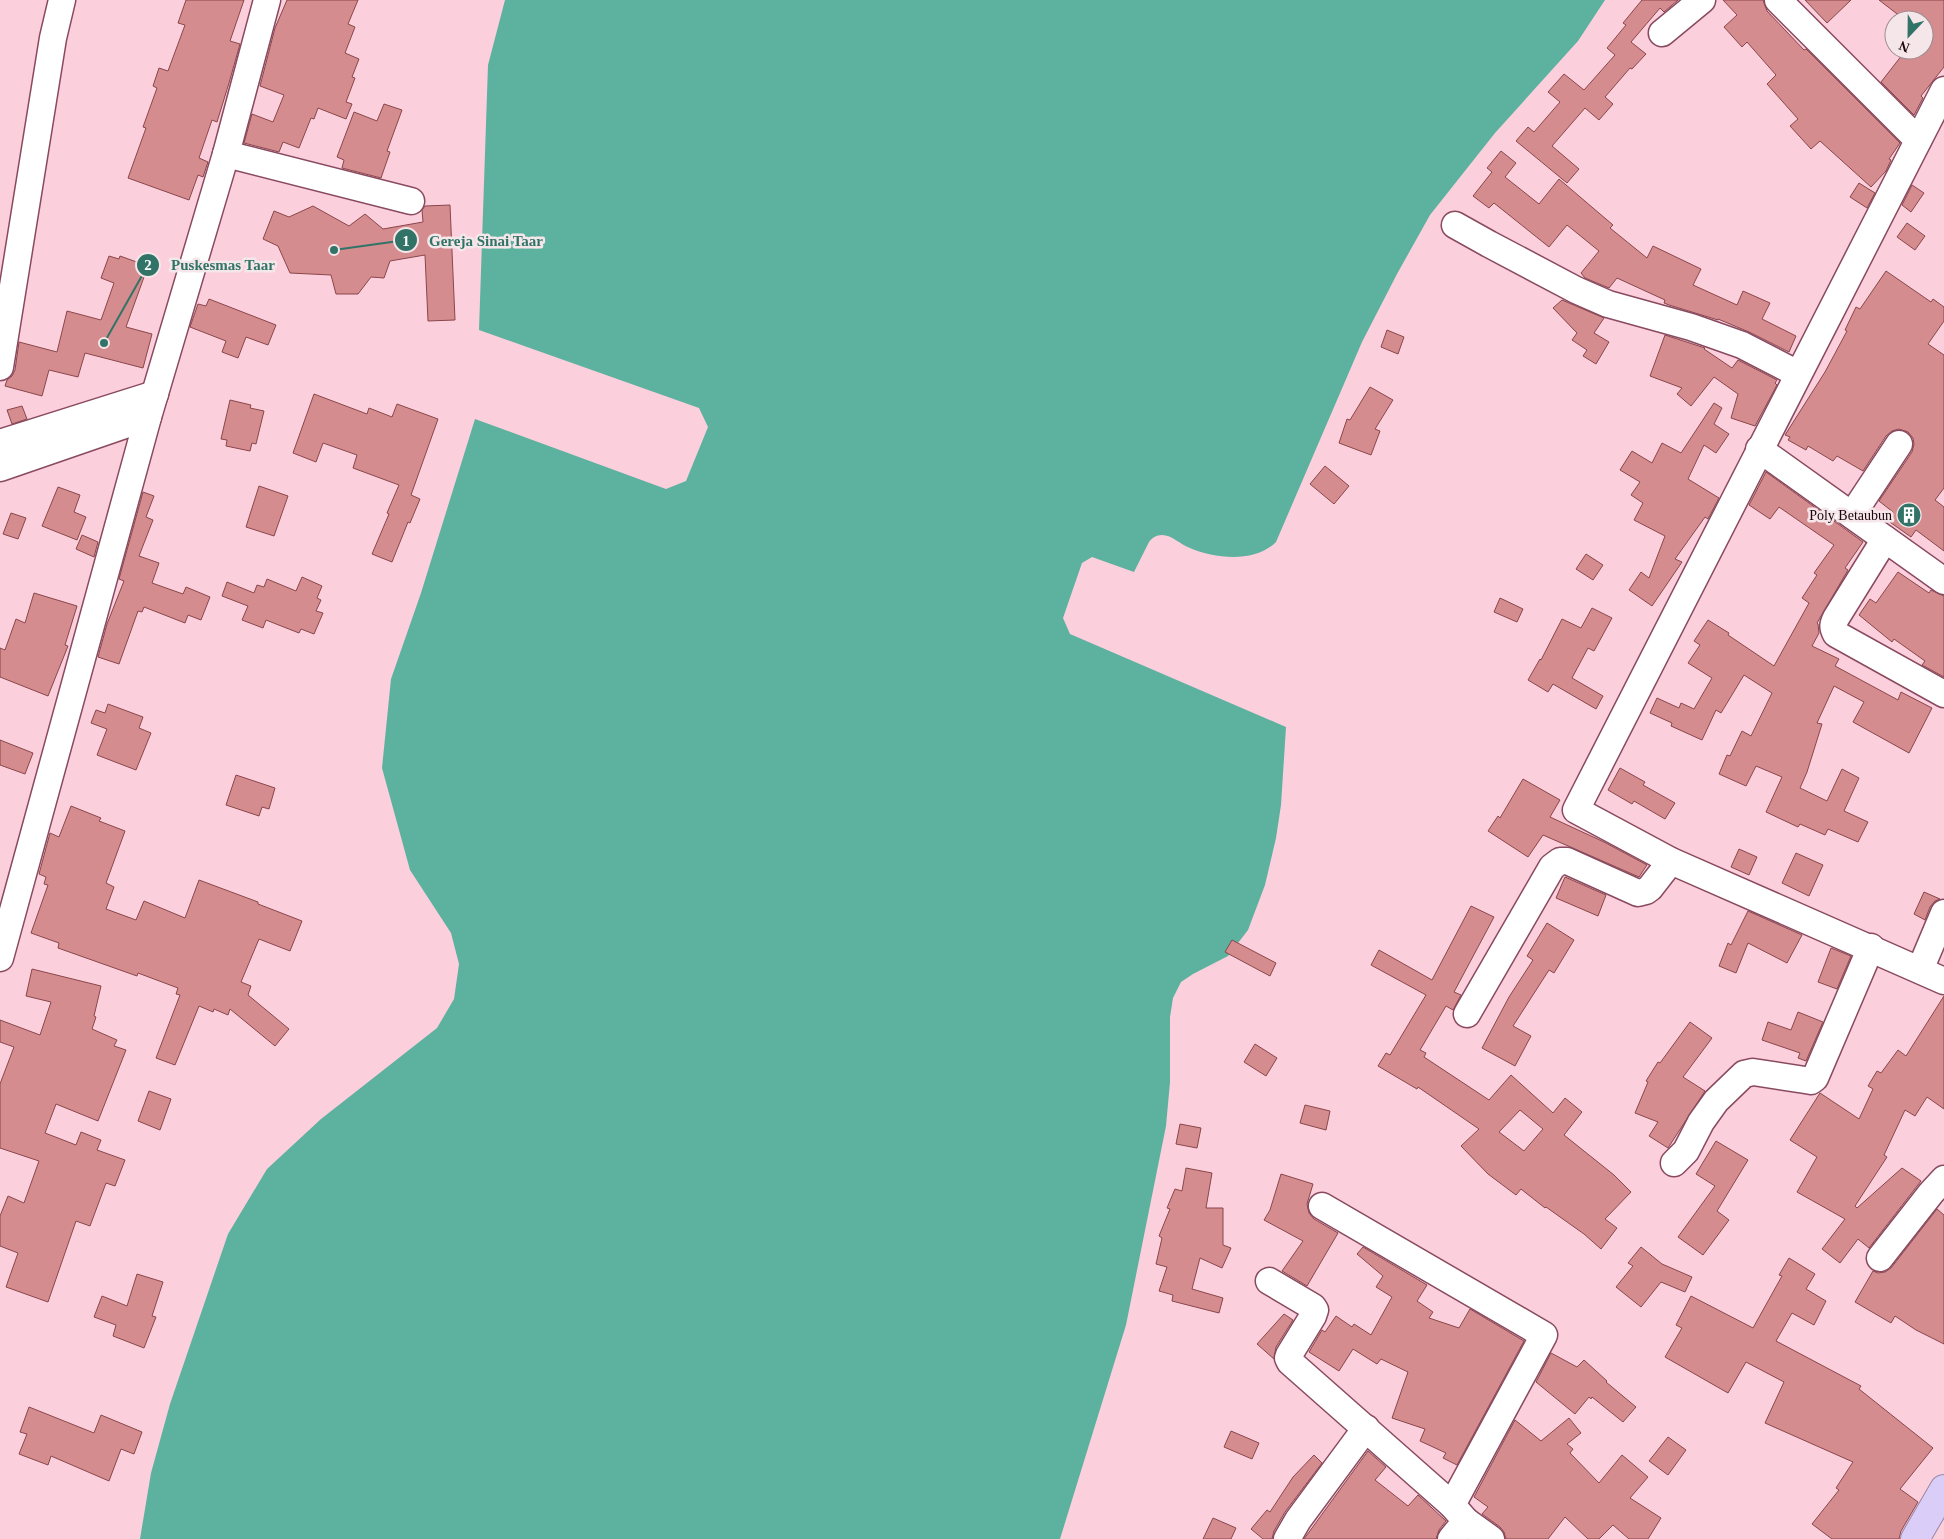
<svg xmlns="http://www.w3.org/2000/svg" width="1944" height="1539" viewBox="0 0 1944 1539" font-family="Georgia,serif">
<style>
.water{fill:#5db19f}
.building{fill:#d58c8e;stroke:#89474b;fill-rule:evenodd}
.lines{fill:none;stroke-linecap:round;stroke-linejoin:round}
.minor-casing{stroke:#894a60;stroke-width:29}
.highway-casing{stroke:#9787a6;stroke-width:30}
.minor{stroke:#fff;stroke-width:26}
.highway{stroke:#dacef8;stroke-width:28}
.labels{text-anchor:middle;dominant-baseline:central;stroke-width:5;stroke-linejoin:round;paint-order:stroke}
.poi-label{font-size:14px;fill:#1b040d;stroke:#f5e6ea;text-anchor:end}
.leader{fill:none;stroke:#317467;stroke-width:2}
.callout-dot{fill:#317467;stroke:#f5e6ea;stroke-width:2}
.mark-label{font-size:15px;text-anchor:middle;font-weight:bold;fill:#fff}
.callout-label{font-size:15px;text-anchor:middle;font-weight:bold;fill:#317467;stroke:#f5e6ea;stroke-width:5;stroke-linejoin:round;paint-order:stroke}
</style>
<rect width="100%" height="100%" fill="#fccfdd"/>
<path class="water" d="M505,0H1605L1578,41L1495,133L1430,215L1397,274L1362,342L1276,542C1255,563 1216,559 1190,548C1181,545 1172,535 1162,535C1156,535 1152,538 1149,542L1134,572L1092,557L1082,563L1063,618L1070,634L1286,727L1281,805L1276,838L1265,885L1248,930L1228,956L1193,974L1181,982L1173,998L1170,1017V1082L1166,1126L1126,1325L1060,1539H140L151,1473L170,1404L228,1234L267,1169L321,1119L437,1028L454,999L459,964L451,933L410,870L382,768L391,679L421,593L475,419L666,489L686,481L708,427L699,408L479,330L488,65Z"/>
<g class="building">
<polygon points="186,0 244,0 230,41 240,44 229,83 217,122 212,120 199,158 208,162 203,177 198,175 189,200 128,178 146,128 143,127 157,88 153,86 159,68 168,71 185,25 178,23"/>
<polygon points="287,0 358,0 348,24 355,27 345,53 359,59 352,77 355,78 346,102 352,104 346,119 318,108 314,119 311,118 299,148 283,142 279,152 244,143 252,114 273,122 284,95 260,86 275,28"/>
<polygon points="1642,0 1678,0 1664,12 1660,8 1631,42 1646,54 1632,69 1630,68 1605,97 1613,104 1599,120 1585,108 1552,146 1579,169 1567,183 1516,141 1528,127 1534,132 1560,102 1548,92 1564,74 1584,90 1615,55 1607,48 1626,25 1623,23"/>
<polygon points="1723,0 1763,0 1767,11 1804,50 1806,49 1900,143 1889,159 1891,160 1886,171 1871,187 1820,141 1811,149 1790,126 1798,119 1767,84 1776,75 1747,42 1742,47 1724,27 1737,15"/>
<polygon points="1805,0 1851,0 1827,23"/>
<polygon points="1879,0 1944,0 1944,67 1921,96 1923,98 1914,115 1881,82 1906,50 1924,50 1924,20 1905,20"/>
<polygon points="384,104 402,110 387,151 390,152 381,178 342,168 344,160 337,157 354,112 377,121"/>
<polygon points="1501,151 1516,163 1505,177 1539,204 1559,179 1613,225 1610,228 1647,258 1653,246 1701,269 1693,285 1737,305 1743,291 1770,303 1762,319 1796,336 1789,352 1749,332 1718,319 1718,320 1669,305 1664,303 1665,300 1617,278 1609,288 1585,278 1581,273 1599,251 1567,225 1549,247 1494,203 1489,208 1473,196 1492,172 1487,168"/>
<polygon points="1859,183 1875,193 1867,208 1850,197"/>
<polygon points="1912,185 1924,193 1911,212 1902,205"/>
<polygon points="450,205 455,320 428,321 425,255 390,261 384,278 371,277 358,294 336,294 331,275 290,273 278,246 263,239 274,211 289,217 313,206 349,226 365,214 383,229 423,222 422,210 425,206"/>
<polygon points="1907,223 1925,236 1915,250 1897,237"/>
<polygon points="109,256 119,259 120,256 148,266 126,327 152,334 143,368 85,353 78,377 49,370 42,396 5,386 7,380 12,376 15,370 19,342 57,352 67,311 101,320 114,283 101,278"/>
<polygon points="1886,271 1931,302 1933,299 1944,307 1944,321 1928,344 1944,355 1944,488 1935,500 1944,507 1944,551 1916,530 1911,537 1887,520 1893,512 1879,501 1912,452 1914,444 1913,438 1908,432 1899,429 1892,431 1886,436 1863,471 1837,456 1833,461 1808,446 1806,450 1788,440 1790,437 1785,435 1825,372 1847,331 1845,330 1856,307 1860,309"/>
<polygon points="209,299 276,325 268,345 246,337 238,358 222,352 226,341 190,327 198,304 206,306"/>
<polygon points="1562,300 1604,318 1594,333 1609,342 1596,364 1583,356 1587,350 1572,340 1577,333 1553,308"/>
<polygon points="1387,330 1404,337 1398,354 1381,347"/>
<polygon points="1665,335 1705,348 1704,349 1732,368 1738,360 1777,380 1775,383 1777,385 1755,426 1731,418 1738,394 1714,377 1691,406 1677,394 1682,388 1650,376"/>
<polygon points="1370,387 1393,400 1375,429 1380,431 1371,455 1339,443 1347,419 1350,420"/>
<polygon points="314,394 367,414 369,408 392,417 397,404 438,419 411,495 420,499 410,523 408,522 392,562 372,554 389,514 387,513 399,485 353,468 357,455 323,443 316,462 293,453"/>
<polygon points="230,400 251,405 250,408 264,411 256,444 252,443 250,451 226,446 227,440 221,439"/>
<polygon points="1714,403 1722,408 1714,424 1729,434 1716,453 1704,445 1688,479 1719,498 1708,519 1705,517 1675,559 1682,562 1652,606 1629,590 1641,572 1649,578 1665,536 1634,520 1643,503 1631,495 1640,482 1620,470 1632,451 1652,463 1662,443 1681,453"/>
<polygon points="22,406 27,419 12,424 7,410"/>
<polygon points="1325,466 1349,486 1334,504 1310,484"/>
<polygon points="1766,472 1863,542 1845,568 1848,570 1817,623 1818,624 1819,633 1812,646 1839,659 1835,666 1898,700 1901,692 1932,708 1909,753 1853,722 1864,702 1834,686 1817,723 1822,724 1807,772 1800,788 1827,801 1842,769 1859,778 1844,811 1868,822 1858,842 1828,829 1825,835 1800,824 1798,827 1766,812 1782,777 1756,766 1746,786 1719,774 1727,755 1730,756 1742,731 1751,736 1772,693 1744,675 1721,713 1716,710 1702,740 1671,726 1672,723 1650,713 1657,698 1679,708 1681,703 1694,709 1712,678 1688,663 1700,645 1694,641 1708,620 1729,633 1728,635 1774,666 1809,603 1802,598 1817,575 1814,573 1834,545 1779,507 1770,519 1749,505"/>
<polygon points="259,486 288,496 274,536 246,527"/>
<polygon points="58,487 80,495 74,512 86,517 77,540 42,526"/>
<polygon points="143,492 154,496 146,517 153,520 139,556 159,563 152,583 183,594 186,587 210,597 201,620 188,615 185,623 144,607 142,612 138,611 119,664 98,657 107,624 124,581 119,579"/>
<polygon points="11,513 26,518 18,539 3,534"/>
<polygon points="82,535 98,542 94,557 76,549"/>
<polygon points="1586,554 1603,565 1593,580 1576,569"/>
<polygon points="1898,572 1929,593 1931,590 1944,596 1944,677 1922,665 1925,661 1894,639 1892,642 1859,615 1870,599 1876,603"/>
<polygon points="302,577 322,586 317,598 321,600 316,611 323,613 314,634 301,629 299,633 266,620 263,628 242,620 248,606 222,596 227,582 254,593 257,585 264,587 267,579 296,591"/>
<polygon points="34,593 77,606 65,645 68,646 48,696 0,677 0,648 5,650 16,619 25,623"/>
<polygon points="1500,598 1523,609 1517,622 1494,612"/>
<polygon points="1592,608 1612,618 1594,651 1588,648 1572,678 1603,696 1596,709 1553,684 1548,692 1528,680 1540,659 1541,660 1562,619 1581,628"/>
<polygon points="108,704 143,717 139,728 151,733 136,770 97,755 107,729 91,723 96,710 105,713"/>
<polygon points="0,740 33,753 25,774 0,765"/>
<polygon points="1620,768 1645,782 1643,785 1675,803 1665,819 1634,801 1632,804 1608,790"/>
<polygon points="236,775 275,788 269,809 262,807 259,816 226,805"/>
<polygon points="1523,779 1560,800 1550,817 1604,842 1647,865 1639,877 1543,835 1528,857 1488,831 1498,816 1500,818"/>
<polygon points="71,806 101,818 99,821 125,831 106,883 114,887 106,909 136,920 144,901 185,918 199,880 258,902 258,904 302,921 290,951 259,939 241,982 251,986 248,995 289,1029 275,1046 230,1009 228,1015 214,1009 213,1012 199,1006 175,1065 156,1058 180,995 176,994 178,988 138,973 137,976 58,948 59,943 31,933 48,885 44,884 46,877 39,874 50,833 59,837"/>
<polygon points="1739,849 1757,857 1749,875 1731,867"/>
<polygon points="1796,853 1823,865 1809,896 1782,883"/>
<polygon points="1565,877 1606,895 1598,916 1556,898"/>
<polygon points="1924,892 1940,899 1935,901 1930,907 1925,920 1914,914"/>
<path d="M1471,906L1494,917L1454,992L1461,995L1453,1010L1446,1006L1420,1050L1426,1053L1424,1057L1489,1100L1511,1075L1553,1113L1565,1098L1582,1112L1564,1135L1614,1175L1631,1192L1605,1219L1617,1228L1601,1249L1584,1234L1546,1207L1545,1208L1521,1189L1516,1195L1488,1174L1461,1146L1479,1129L1418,1087L1417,1089L1378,1066L1386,1053L1390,1055L1426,995L1371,965L1379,950L1432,980ZM1520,1110L1543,1129L1524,1151L1499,1132Z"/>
<polygon points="1748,911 1802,935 1787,963 1748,943 1736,973 1719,966 1728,943 1731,945"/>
<polygon points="1547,923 1574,940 1554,973 1549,970 1513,1026 1531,1036 1515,1066 1482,1048 1509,997 1533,960 1527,956"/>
<polygon points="1232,940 1276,963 1270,976 1225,952"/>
<polygon points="1831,948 1851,956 1837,989 1818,982"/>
<polygon points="32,969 101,986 94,1016 96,1017 92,1029 117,1040 114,1046 126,1050 98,1121 56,1104 45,1133 76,1145 81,1132 101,1140 97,1150 125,1160 115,1186 106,1183 90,1226 76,1221 48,1302 6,1287 18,1253 0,1246 0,1216 8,1196 24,1203 39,1161 0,1148 0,1084 14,1047 0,1042 0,1020 40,1035 51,1002 26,996"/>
<polygon points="1944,996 1944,1109 1927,1097 1915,1116 1905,1110 1884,1155 1887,1157 1855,1206 1857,1208 1902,1168 1921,1181 1869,1248 1858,1239 1840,1263 1822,1249 1845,1219 1797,1192 1817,1157 1790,1140 1820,1093 1859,1119 1873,1089 1868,1086 1877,1071 1881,1073 1898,1050 1906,1056"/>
<polygon points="1798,1012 1823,1022 1806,1061 1798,1058 1800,1053 1762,1040 1768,1022 1791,1030"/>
<polygon points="1690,1022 1712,1038 1683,1077 1705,1091 1668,1148 1649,1136 1658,1122 1635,1113 1648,1082 1646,1081 1658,1062 1660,1063"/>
<polygon points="1255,1044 1277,1058 1266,1076 1244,1062"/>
<polygon points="149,1091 171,1099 160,1130 138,1121"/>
<polygon points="1305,1105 1330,1111 1326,1130 1300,1123"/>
<polygon points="1180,1124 1201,1128 1197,1148 1176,1144"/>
<polygon points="1716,1141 1748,1160 1717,1211 1729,1220 1703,1255 1678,1237 1715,1186 1696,1174"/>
<polygon points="1186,1168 1212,1173 1206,1208 1223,1208 1223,1245 1231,1248 1222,1268 1200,1258 1192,1289 1223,1298 1219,1313 1172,1301 1173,1295 1159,1291 1167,1267 1156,1264 1162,1238 1159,1236 1170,1209 1167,1208 1175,1189 1182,1191"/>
<polygon points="1281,1174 1313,1184 1307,1204 1309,1213 1314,1219 1338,1233 1307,1286 1282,1271 1303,1241 1264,1220 1270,1210"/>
<polygon points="1937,1209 1944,1215 1944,1344 1916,1330 1895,1316 1891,1323 1855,1302 1873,1271 1878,1273 1885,1272 1891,1268"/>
<polygon points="1363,1247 1427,1285 1417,1301 1433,1312 1429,1318 1459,1328 1470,1309 1524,1341 1457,1465 1443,1458 1446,1453 1420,1441 1425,1429 1392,1418 1408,1372 1381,1359 1377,1364 1353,1349 1339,1371 1309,1352 1322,1330 1325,1332 1336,1316 1352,1327 1354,1324 1371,1335 1392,1297 1376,1287 1383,1276 1357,1254"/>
<polygon points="1641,1247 1662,1264 1692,1277 1685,1292 1661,1282 1641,1307 1616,1287 1633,1266 1628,1263"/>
<polygon points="1789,1258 1815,1274 1806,1289 1826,1301 1814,1325 1792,1313 1776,1341 1861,1386 1859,1389 1933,1448 1900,1489 1918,1502 1901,1531 1899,1539 1832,1539 1812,1524 1839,1490 1836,1488 1853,1462 1765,1423 1784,1382 1746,1362 1728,1393 1665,1357 1682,1328 1676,1325 1691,1296 1753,1328 1782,1276 1779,1275"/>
<polygon points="137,1274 163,1282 152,1316 156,1317 144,1348 113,1336 116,1325 94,1317 102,1296 127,1306"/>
<polygon points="1284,1314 1293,1320 1276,1347 1274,1359 1257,1344"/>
<polygon points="1551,1353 1577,1367 1584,1360 1607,1381 1606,1382 1636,1407 1623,1422 1592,1397 1591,1399 1589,1397 1575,1414 1536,1382"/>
<polygon points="29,1407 94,1433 101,1415 142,1432 134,1454 121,1449 109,1481 51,1456 48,1465 19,1454 27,1434 20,1432"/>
<polygon points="1569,1418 1581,1433 1567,1444 1573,1449 1570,1453 1599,1483 1622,1455 1648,1477 1630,1498 1661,1518 1648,1539 1629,1539 1613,1525 1599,1539 1588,1539 1565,1517 1548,1539 1506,1539 1504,1532 1500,1527 1482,1514 1488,1507 1474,1497 1515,1420 1541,1441"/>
<polygon points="1231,1431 1259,1443 1252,1459 1224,1447"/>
<polygon points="1668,1437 1686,1450 1668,1475 1649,1461"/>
<polygon points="1368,1451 1386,1467 1375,1480 1408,1506 1418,1495 1446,1521 1439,1530 1436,1539 1304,1539"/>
<polygon points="1314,1455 1322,1463 1285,1512 1274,1531 1272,1539 1263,1539 1251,1529 1267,1510 1270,1512 1293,1477"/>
<polygon points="1213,1518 1236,1528 1231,1539 1203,1539"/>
</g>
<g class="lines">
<defs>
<g id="minor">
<polyline points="1778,0 1918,140"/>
<polyline points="1662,33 1702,0"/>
<polyline points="1944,90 1576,810 1671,861 1944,981"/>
<polyline points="226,154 411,201"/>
<polyline points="1455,225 1489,244 1576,290 1608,304 1691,327 1742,345 1798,374"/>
<polyline points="0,367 53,38 62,0"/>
<polyline points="0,443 155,394"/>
<polyline points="1759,449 1944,581"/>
<polyline points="0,468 148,417"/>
<polyline points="1852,515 1899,444"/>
<path d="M1885,539L1836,618C1833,624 1832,627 1836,634L1944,694"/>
<polyline points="0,958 148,417 226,154 267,0"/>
<polyline points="1920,970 1944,913"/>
<polyline points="1467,1014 1552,867 1560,861 1567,861 1638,893 1646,891 1650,888 1671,861"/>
<polyline points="1674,1163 1686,1151 1701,1122 1716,1101 1744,1074 1753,1072 1805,1080 1811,1081 1815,1078 1871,947"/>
<polyline points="1322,1206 1544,1335 1452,1505"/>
<polyline points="1880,1258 1931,1193 1944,1179"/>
<polyline points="1269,1281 1313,1307 1315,1310 1313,1316 1289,1355 1288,1358 1290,1362 1452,1505 1466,1521 1491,1539"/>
<polyline points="1287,1539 1298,1520 1366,1428"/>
<polyline points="1451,1539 1466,1521"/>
</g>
<polyline id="highway" points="1915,1539 1944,1489"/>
</defs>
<use href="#minor" class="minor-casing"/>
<use href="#highway" class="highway-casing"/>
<use href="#minor" class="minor"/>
<use href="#highway" class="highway"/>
</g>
<defs>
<symbol id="building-disc" viewBox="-11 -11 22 22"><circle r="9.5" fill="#317467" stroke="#f5e6ea"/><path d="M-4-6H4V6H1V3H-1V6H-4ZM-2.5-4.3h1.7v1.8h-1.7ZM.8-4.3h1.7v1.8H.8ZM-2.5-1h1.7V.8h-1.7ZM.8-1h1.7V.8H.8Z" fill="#fff"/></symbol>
</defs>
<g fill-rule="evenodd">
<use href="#building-disc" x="1895" y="501" width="28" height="28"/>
</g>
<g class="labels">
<g class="poi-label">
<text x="1892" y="515">Poly Betaubun</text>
</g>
</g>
<path class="leader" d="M334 250L406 240M104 343L148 265"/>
<g class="callout-dot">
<circle cx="334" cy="250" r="5"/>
<circle cx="104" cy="343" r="5"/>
<circle cx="406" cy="240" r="12"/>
<circle cx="148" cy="265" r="12"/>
</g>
<g class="mark-label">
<text x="406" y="246">1</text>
<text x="148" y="270">2</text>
</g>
<g class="callout-label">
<text x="486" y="246">Gereja Sinai Taar</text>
<text x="223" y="270">Puskesmas Taar</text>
</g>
<g transform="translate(1909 35) rotate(202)"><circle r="24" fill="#f5e6ea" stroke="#9e8c92"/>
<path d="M0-4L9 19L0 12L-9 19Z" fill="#317467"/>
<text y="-8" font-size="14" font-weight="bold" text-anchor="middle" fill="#1b040d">N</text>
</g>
</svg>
